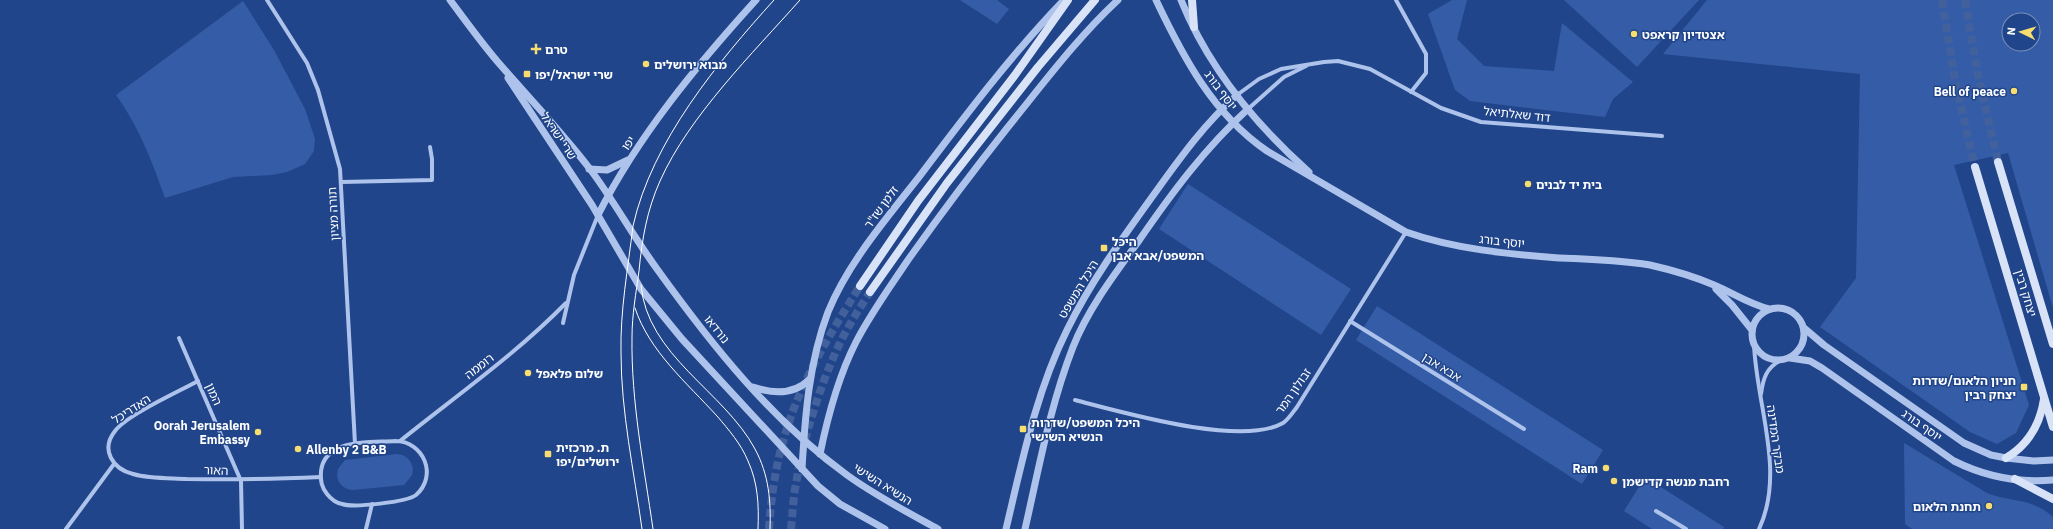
<svg xmlns="http://www.w3.org/2000/svg" width="2053" height="529" viewBox="0 0 2053 529" font-family="'IBM Plex Sans','Noto Sans Hebrew',sans-serif">
<style>
.green{fill:#355da7;fill-rule:evenodd}
.lines{fill:none;stroke-linecap:round;stroke-linejoin:round}
.secondary-tunnel{stroke:#42619c;stroke-width:8;stroke-dasharray:8 4;stroke-linecap:butt}
.minor{stroke:#aec3eb;stroke-width:4}
.tertiary{stroke:#aec3eb;stroke-width:7}
.secondary{stroke:#d9e3f8;stroke-width:8}
.tram{stroke:#fff;stroke-width:1}
.poi-dot{fill:#f7dd6f;stroke:#21458a;stroke-width:1.5}
.labels{text-anchor:middle;dominant-baseline:central;stroke-width:3;stroke-linejoin:round;paint-order:stroke}
.poi-label{font-size:12px;font-weight:bold;fill:#fff;stroke:#21458a;text-anchor:start}
.street-label{font-size:12px;fill:#fff;stroke:#21458a}
</style>
<rect width="100%" height="100%" fill="#21458a"/>
<g class="green">
<polygon points="960,0 997,0 1009,9 997,24"/>
<polygon points="1452,0 1467,0 1457,39 1484,66 1554,71 1562,23 1633,82 1613,99 1605,117 1470,101 1455,90 1428,14"/>
<polygon points="1564,0 1699,0 1637,67"/>
<path d="M1707,0H2053V308L2008,153L1954,165L2029,405L2016,433L1997,444L1970,432L1820,327L1856,278L1860,74L1663,54ZM2009,20H2033V44H2009Z"/>
<path d="M243,1L274,50L305,109L315,139L314,151L305,164L287,172L272,175L233,177L165,198C151,159 140,129 116,95Z"/>
<polygon points="1188,184 1351,289 1321,335 1159,229"/>
<polygon points="1377,306 1603,450 1582,484 1356,340"/>
<path d="M1904,443L1987,493C2012,503 2031,497 2053,517V529H1912L1905,524Z"/>
<path d="M397,454C408,455 415,464 412,475L404,485L353,490C341,489 335,480 338,469L345,460Z"/>
<polygon points="1645,477 1724,527 1723,529 1652,529 1624,511"/>
</g>
<g class="lines">
<g class="secondary-tunnel">
<polyline points="1942,0 1955,80 1975,167"/>
<polyline points="1965,0 1978,75 1998,162"/>
<path d="M805,440C815,404 827,368 844,335C852,320 861,306 870,292"/>
<path d="M769,529C775,428 807,370 860,286"/>
<polyline points="791,529 794,495 800,461"/>
</g>
<g class="minor">
<polyline points="267,0 307,63 318,90 340,169 355,444"/>
<polyline points="1396,0 1426,54 1426,73 1411,92"/>
<polyline points="1237,95 1259,79 1281,69 1324,62 1338,61 1370,69 1441,108 1481,122 1662,136"/>
<polyline points="1248,109 1284,77 1306,66"/>
<polyline points="341,182 432,180 432,159 430,147"/>
<polyline points="1350,321 1524,429"/>
<polyline points="563,323 574,275 598,215"/>
<polyline points="179,338 241,481 242,529"/>
<path d="M1754,344C1756,404 1786,472 1759,529"/>
<path d="M198,381C178,392 127,415 115,431C100,450 113,469 133,474C150,479 169,478 187,479C232,480 276,479 321,477"/>
<path d="M1761,394C1763,379 1766,368 1781,360"/>
<path d="M1075,400C1122,412 1241,447 1283,423C1288,420 1293,412 1297,407L1406,232"/>
<path d="M395,441C424,441 438,476 416,495C407,502 354,508 342,504C336,503 331,499 327,494C322,488 320,479 321,471C325,438 371,443 395,441Z"/>
<path d="M400,441C456,396 516,354 566,303"/>
<polyline points="1656,511 1686,529"/>
<polyline points="66,529 114,464"/>
<polyline points="366,529 372,504"/>
</g>
<g class="tertiary">
<path d="M450,0C465,20 480,41 497,61C528,97 561,131 590,169C614,201 633,236 657,269C711,344 771,420 847,475C876,496 907,512 938,529"/>
<path d="M1156,0C1183,57 1213,114 1267,151L1406,232C1454,249 1508,254 1559,258C1589,259 1620,260 1650,265C1672,270 1693,276 1714,285C1733,293 1749,304 1769,309"/>
<path d="M1181,0C1208,67 1256,125 1309,172"/>
<polyline points="508,78 592,205 641,289 682,339 818,486 840,504 885,529"/>
<polyline points="589,169 607,170 628,160"/>
<path d="M598,215C638,136 697,65 756,0"/>
<polyline points="1716,289 1732,305 1752,330"/>
<circle cx="1778" cy="334" r="26"/>
<polyline points="1804,328 1824,345 1964,443 1991,455 2006,458 2034,461 2053,460"/>
<path d="M1790,358L1810,361L1822,368L1954,461C1984,476 2019,483 2053,480"/>
<path d="M753,387C773,394 794,395 810,379"/>
<path d="M820,454C828,415 838,377 856,342C871,313 890,287 908,260C940,215 973,171 1008,127C1043,84 1077,38 1118,0"/>
<path d="M802,469C805,416 809,362 828,312C848,263 886,219 919,177C965,116 1011,55 1064,0"/>
<path d="M1006,529C1022,462 1036,392 1067,330C1090,283 1121,240 1152,197C1178,161 1203,125 1237,95"/>
<path d="M1025,529C1039,468 1050,406 1073,347C1088,309 1114,275 1138,242C1171,194 1205,148 1248,109"/>
</g>
<g class="secondary">
<polyline points="1192,0 1194,27"/>
<polyline points="1998,162 2053,344"/>
<polyline points="1975,167 2053,427"/>
<polyline points="860,286 918,201 1015,75 1068,0"/>
<polyline points="870,292 947,183 1038,67 1095,0"/>
<path d="M2006,458C2028,445 2040,425 2044,399"/>
<polyline points="2015,479 2053,499"/>
</g>
<g class="tram">
<path d="M641,285C647,356 724,391 755,449C769,475 771,501 770,529"/>
<path d="M635,308C649,351 687,383 717,416C729,430 741,444 748,461C758,483 759,505 758,529"/>
<path d="M642,529C634,471 621,412 621,353C620,311 628,268 633,226C652,141 718,62 774,0"/>
<path d="M653,529C644,466 631,402 632,337C632,315 636,293 639,271C642,239 647,210 660,181C689,116 753,53 800,0"/>
</g>
</g>
<g class="poi-dot">
<circle cx="1634" cy="34" r="4"/>
<path d="M534 43h4v4h4v4h-4v4h-4v-4h-4v-4h4z"/>
<circle cx="646" cy="64" r="4"/>
<rect x="523" y="70" width="8" height="8" rx="2"/>
<circle cx="2014" cy="91" r="4"/>
<circle cx="1528" cy="184" r="4"/>
<rect x="1100" y="244" width="8" height="8" rx="2"/>
<circle cx="528" cy="373" r="4"/>
<rect x="2020" y="383" width="8" height="8" rx="2"/>
<rect x="1019" y="425" width="8" height="8" rx="2"/>
<circle cx="258" cy="432" r="4"/>
<circle cx="298" cy="449" r="4"/>
<rect x="544" y="450" width="8" height="8" rx="2"/>
<circle cx="1606" cy="468" r="4"/>
<circle cx="1614" cy="481" r="4"/>
<circle cx="1989" cy="506" r="4"/>
</g>
<g class="labels">
<g class="poi-label">
<text x="1642" y="34">אצטדיון קראפט</text>
<text x="545" y="49">טרם</text>
<text x="654" y="64">מבוא ירושלים</text>
<text x="535" y="74">שרי ישראל/יפו</text>
<text x="2006" y="91" text-anchor="end">Bell of peace</text>
<text x="1536" y="184">בית יד לבנים</text>
<text x="1112" y="241">היכל<tspan x="1112" dy="14">המשפט/אבא אבן</tspan></text>
<text x="536" y="373">שלום פלאפל</text>
<text x="2016" y="380" text-anchor="end">חניון הלאום/שדרות<tspan x="2016" dy="14">יצחק רבין</tspan></text>
<text x="1031" y="422">היכל המשפט/שדרות<tspan x="1031" dy="14">הנשיא השישי</tspan></text>
<text x="250" y="425" text-anchor="end">Oorah Jerusalem<tspan x="250" dy="14">Embassy</tspan></text>
<text x="556" y="447">ת. מרכזית<tspan x="556" dy="14">ירושלים/יפו</tspan></text>
<text x="306" y="449">Allenby 2 B&amp;B</text>
<text x="1598" y="468" text-anchor="end">Ram</text>
<text x="1622" y="481">רחבת מנשה קדישמן</text>
<text x="1981" y="506" text-anchor="end">תחנת הלאום</text>
</g>
<g class="street-label">
<text transform="translate(1221 90) rotate(53)">יוסף בורג</text>
<text transform="translate(1517 114) rotate(6)">דוד שאלתיאל</text>
<text transform="translate(559 136) rotate(56)">שרי ישראל</text>
<text transform="translate(628 143) rotate(-55)">יפו</text>
<text transform="translate(881 207) rotate(-54)">זלמן שז"ר</text>
<text transform="translate(333 214) rotate(-93)">תורה מציון</text>
<text transform="translate(1502 241) rotate(6)">יוסף בורג</text>
<text transform="translate(1078 289) rotate(-59)">היכל המשפט</text>
<text transform="translate(2026 293) rotate(73)">יצחק רבין</text>
<text transform="translate(717 329) rotate(51)">נורדאו</text>
<text transform="translate(479 366) rotate(-38)">רוממה</text>
<text transform="translate(1442 367) rotate(32)">אבא אבן</text>
<text transform="translate(1293 391) rotate(-55)">זבולון המר</text>
<text transform="translate(214 394) rotate(66)">המון</text>
<text transform="translate(131 409) rotate(-33)">האדריכל</text>
<text transform="translate(1922 425) rotate(35)">יוסף בורג</text>
<text transform="translate(1776 439) rotate(82)">מבקר המדינה</text>
<text transform="translate(216 470) rotate(2)">האור</text>
<text transform="translate(883 484) rotate(32)">הנשיא השישי</text>
</g>
</g>
<g transform="translate(2021 32) rotate(275)"><circle r="19" fill="#21458a" stroke="#7a8fb9"/>
<path d="M0-3L7 15L0 10L-7 15Z" fill="#f7dd6f"/>
<text y="-6" font-size="11" font-weight="bold" text-anchor="middle" fill="#ffffff">N</text>
</g>
</svg>
